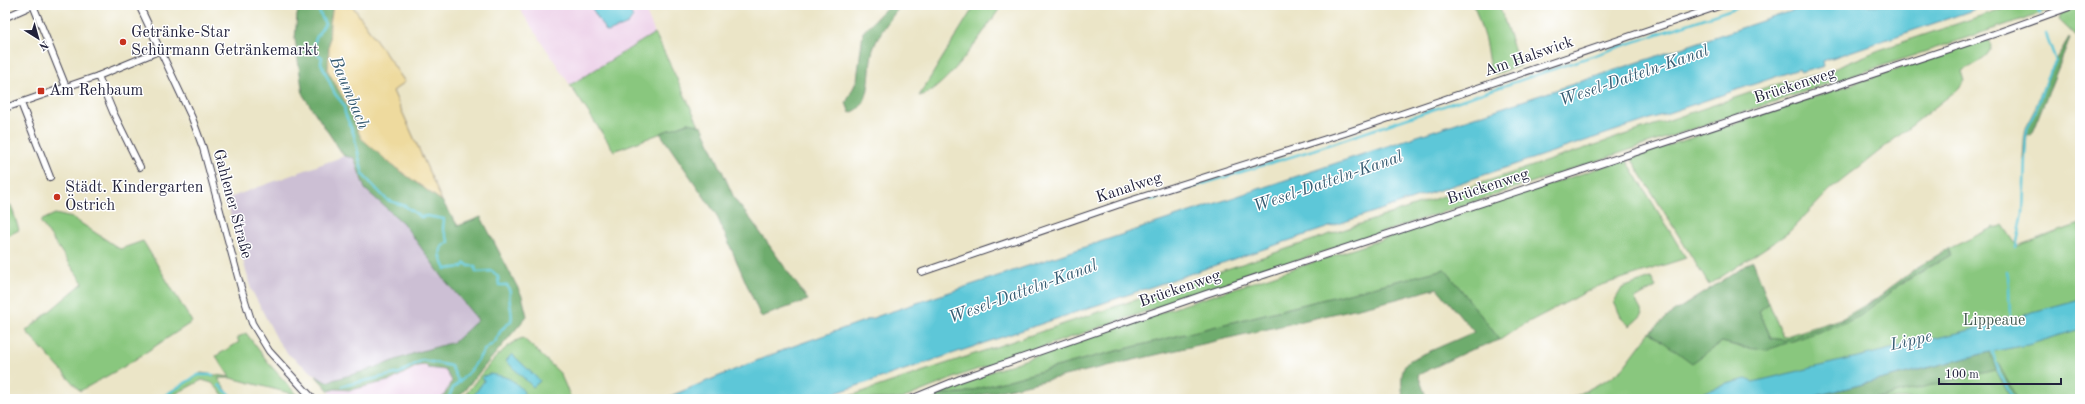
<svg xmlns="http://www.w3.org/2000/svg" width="2085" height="404" viewBox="0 0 2085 404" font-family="'Old Standard TT',serif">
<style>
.built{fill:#edd1e9}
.industrial{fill:#ccbfd4}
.green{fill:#89c77e;stroke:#56745c}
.forest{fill:#6eac6d;stroke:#486754}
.sand{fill:#eeda9e;stroke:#887e6c}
.water{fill:#5dc7d8;stroke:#40748a}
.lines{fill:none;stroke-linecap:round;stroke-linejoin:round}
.stream{stroke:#5dc7d8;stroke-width:2.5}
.minor-casing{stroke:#403f50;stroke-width:8}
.minor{stroke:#fff;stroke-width:6}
.poi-dot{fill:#c8321e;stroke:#fff;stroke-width:1.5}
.labels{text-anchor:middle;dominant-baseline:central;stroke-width:3;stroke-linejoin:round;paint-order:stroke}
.poi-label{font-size:16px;fill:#22223b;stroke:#fff;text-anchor:start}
.street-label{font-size:16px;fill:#22223b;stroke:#fff}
.park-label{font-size:16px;fill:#465c52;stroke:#fff}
.water-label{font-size:17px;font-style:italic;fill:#375c72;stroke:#fff}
</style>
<rect width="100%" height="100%" fill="#fff"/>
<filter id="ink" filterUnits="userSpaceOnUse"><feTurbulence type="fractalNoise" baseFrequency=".025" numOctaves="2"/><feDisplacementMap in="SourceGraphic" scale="8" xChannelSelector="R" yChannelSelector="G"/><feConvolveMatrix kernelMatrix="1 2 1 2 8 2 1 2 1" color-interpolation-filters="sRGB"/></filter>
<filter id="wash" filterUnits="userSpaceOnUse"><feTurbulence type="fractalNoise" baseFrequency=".012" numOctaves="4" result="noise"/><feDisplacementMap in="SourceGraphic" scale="16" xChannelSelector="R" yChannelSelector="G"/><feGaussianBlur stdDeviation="0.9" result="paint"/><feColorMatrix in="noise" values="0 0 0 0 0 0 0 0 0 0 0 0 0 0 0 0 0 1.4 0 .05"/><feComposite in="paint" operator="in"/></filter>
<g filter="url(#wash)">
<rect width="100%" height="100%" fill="#ebe5c7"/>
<g class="built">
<polygon points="517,5 643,5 655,33 570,85"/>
<polygon points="421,365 426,365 428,368 445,370 452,381 442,399 332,399 329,391 335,389 351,390 392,380"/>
</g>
<polygon class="industrial" points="344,156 354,158 365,189 403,223 444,279 478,320 455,342 418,352 368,370 326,383 288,354 278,341 251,289 226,199"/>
<g class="green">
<path d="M975,5H1002C987,27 945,92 919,96Z"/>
<polygon points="1474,5 1499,5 1520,66 1495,74 1490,69 1485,40"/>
<polygon points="2013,5 2065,5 1194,295 964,374 902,399 841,399 1770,86 1824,73 1879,50"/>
<polygon points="2080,5 2080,38 2079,39 2059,20 2061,13"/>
<polygon points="655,33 699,125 688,123 614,151 570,85"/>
<path d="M1987,39C2002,53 1969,66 1962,71L1965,81L1958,89L1830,190L1788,233L1709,285L1631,158Z"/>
<polygon points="1626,159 1686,258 1596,287 1519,327 1500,340 1445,269 1085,359 963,393 928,395 970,379 1150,316"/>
<polygon points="11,205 19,230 5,237 5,206"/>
<polygon points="55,214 73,218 120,249 143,241 192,322 125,366 80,391 26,331 83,283 40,221"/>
<polygon points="2080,224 2080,399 1570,399 1610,378 1623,368 1650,332 1698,358 1722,342 1743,348 1771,338 1759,311 1769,303 1783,337 1843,318 1950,255 1948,249 1995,227 1996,229 2003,225 2017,246"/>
<polygon points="1651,278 1656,287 1635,299 1643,314 1630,326 1621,317 1614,302 1622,288"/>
<polygon points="246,333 271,366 297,395 231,378 218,378 229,394 235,399 227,399 212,383 202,380 166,399 158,399 201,373 230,377 216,356 239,342 237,338"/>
<path d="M523,338L560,373L571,398L462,399C476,381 502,344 523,338Z"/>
</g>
<g class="forest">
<polygon points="300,5 333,5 330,24 328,71 346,103 392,165 442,201 458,226 481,217 522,296 527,316 457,399 442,399 452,381 445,370 428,368 426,365 417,366 392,380 351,390 335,389 329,391 316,376 326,382 368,370 418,352 454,342 478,320 444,279 403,223 365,189 354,158 344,156 303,95 295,39 297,15"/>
<path d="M889,5H901C891,18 880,31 874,47C866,66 876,105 850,113L846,103L857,80L863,32Z"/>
<polygon points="2069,38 2070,39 2031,135 2027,136 2025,158 2023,159 2025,128 2035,109 2047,76"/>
<polygon points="688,123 702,126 735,200 752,221 808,300 761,317 716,214 660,133"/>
<polygon points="1948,249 1951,255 1903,282 1860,316 1847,322 1767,350 1745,348 1722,342 1692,363 1650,332 1672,313 1753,261 1769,303 1759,311 1771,338 1784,340 1847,318 1864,308 1916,268"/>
<path d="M1445,269L1500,340L1468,351L1418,375L1427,399H1403C1402,385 1398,367 1412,359L1474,332L1437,288L1393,300L965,399H918L928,395L963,393L1085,359Z"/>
<polygon points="1990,352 1996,369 1998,363 2017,399 2011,399 1996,370 1873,399 1804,399"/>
</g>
<polygon class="sand" points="333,5 352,5 405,82 393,91 442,201 392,165 361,138 346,103 328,71 330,24"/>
<g class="water">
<polygon points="590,5 627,5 633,17 628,24 608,32 605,30"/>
<polygon points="1810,5 1988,5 1823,61 1824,66 1801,73 1799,69 818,399 663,399 788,348 884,314"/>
<polygon points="2080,299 2080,329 2028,345 1990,352 1804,399 1686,399 1727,384 1746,379 1753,382 2016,319 2029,313"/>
<polygon points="512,354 540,381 533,387 506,361"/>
<path d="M489,374C505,376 513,378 524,392L522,399H471L484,381L482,377Z"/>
</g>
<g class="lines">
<g class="stream">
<path d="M329,5L327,9L321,8L318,9L325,24C320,31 311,43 314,52L322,57L321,63L335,94L344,105L345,113L354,135L363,175L387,200L405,206L421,217L427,216L444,219L443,229L449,242C436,248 440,258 446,269L462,267L465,263L469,266H475L476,272L492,271L498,277L499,285H507L510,292C507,302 514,311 511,321L501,330L495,342L485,349L471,370L453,388L448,399"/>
<polyline points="2037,7 2040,14"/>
<polyline points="1151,200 1313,150 1744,5"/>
<polyline points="2016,247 2023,213 2026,129 2036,110 2047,77 2056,61 2046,34"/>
<polyline points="2007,272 2009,285 2010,323"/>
<polyline points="1992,350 1999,372 2013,399"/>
<polyline points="219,385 234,399"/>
<polyline points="342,386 400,373 422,360 451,366 459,382"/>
<polyline points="159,399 198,375 213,375"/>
</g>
</g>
</g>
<g filter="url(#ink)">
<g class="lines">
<defs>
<g id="minor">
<polyline points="33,5 66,87"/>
<polyline points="139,5 192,118 203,148 241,288 252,323 269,351 313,399"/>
<polyline points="6,17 33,5"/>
<polyline points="98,76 113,112 140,167"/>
<polyline points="21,103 50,177"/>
<polyline points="5,108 98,76 161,50"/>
<polyline points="922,272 1123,203 1345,133 1722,5"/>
<polyline points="911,399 960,379 1206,294 1994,34 2075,5"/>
</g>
</defs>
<use href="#minor" class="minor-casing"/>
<use href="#minor" class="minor"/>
</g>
</g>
<g class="poi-dot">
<circle cx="123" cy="42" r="4"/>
<rect x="37" y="87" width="8" height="8" rx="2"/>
<circle cx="57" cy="197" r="4"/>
</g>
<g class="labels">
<g class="poi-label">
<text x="131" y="33">Getränke-Star<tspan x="131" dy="18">Schürmann Getränkemarkt</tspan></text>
<text x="49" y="91">Am Rehbaum</text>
<text x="65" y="188">Städt. Kindergarten<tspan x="65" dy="18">Östrich</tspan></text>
</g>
<g class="street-label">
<text transform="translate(1529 57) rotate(-19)">Am Halswick</text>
<text transform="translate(1795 86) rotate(-18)">Brückenweg</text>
<text transform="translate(1488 187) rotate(-18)">Brückenweg</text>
<text transform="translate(1129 188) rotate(-18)">Kanalweg</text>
<text transform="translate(232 204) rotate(75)">Gahlener Straße</text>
<text transform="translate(1180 289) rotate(-19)">Brückenweg</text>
</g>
<g class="park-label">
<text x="1994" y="321">Lippeaue</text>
</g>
<g class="water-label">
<text transform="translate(1634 76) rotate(-19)">Wesel-Datteln-Kanal</text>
<text transform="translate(349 93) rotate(67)">Baumbach</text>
<text transform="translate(1328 182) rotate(-19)">Wesel-Datteln-Kanal</text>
<text transform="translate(1023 292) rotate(-20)">Wesel-Datteln-Kanal</text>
<text transform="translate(1911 341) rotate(-13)">Lippe</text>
</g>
</g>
<rect width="2085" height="404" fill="none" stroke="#fff" stroke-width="20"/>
<g transform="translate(38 38) rotate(143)" stroke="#ffffff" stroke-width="3" paint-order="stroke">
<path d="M0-3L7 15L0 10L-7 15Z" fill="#22223b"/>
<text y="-6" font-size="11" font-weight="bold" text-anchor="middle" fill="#22223b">N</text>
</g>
<path d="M1939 378v6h122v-6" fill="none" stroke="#22223b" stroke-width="2"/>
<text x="1945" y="378" font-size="12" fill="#22223b" stroke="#ffffff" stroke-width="3" paint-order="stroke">100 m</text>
</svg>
